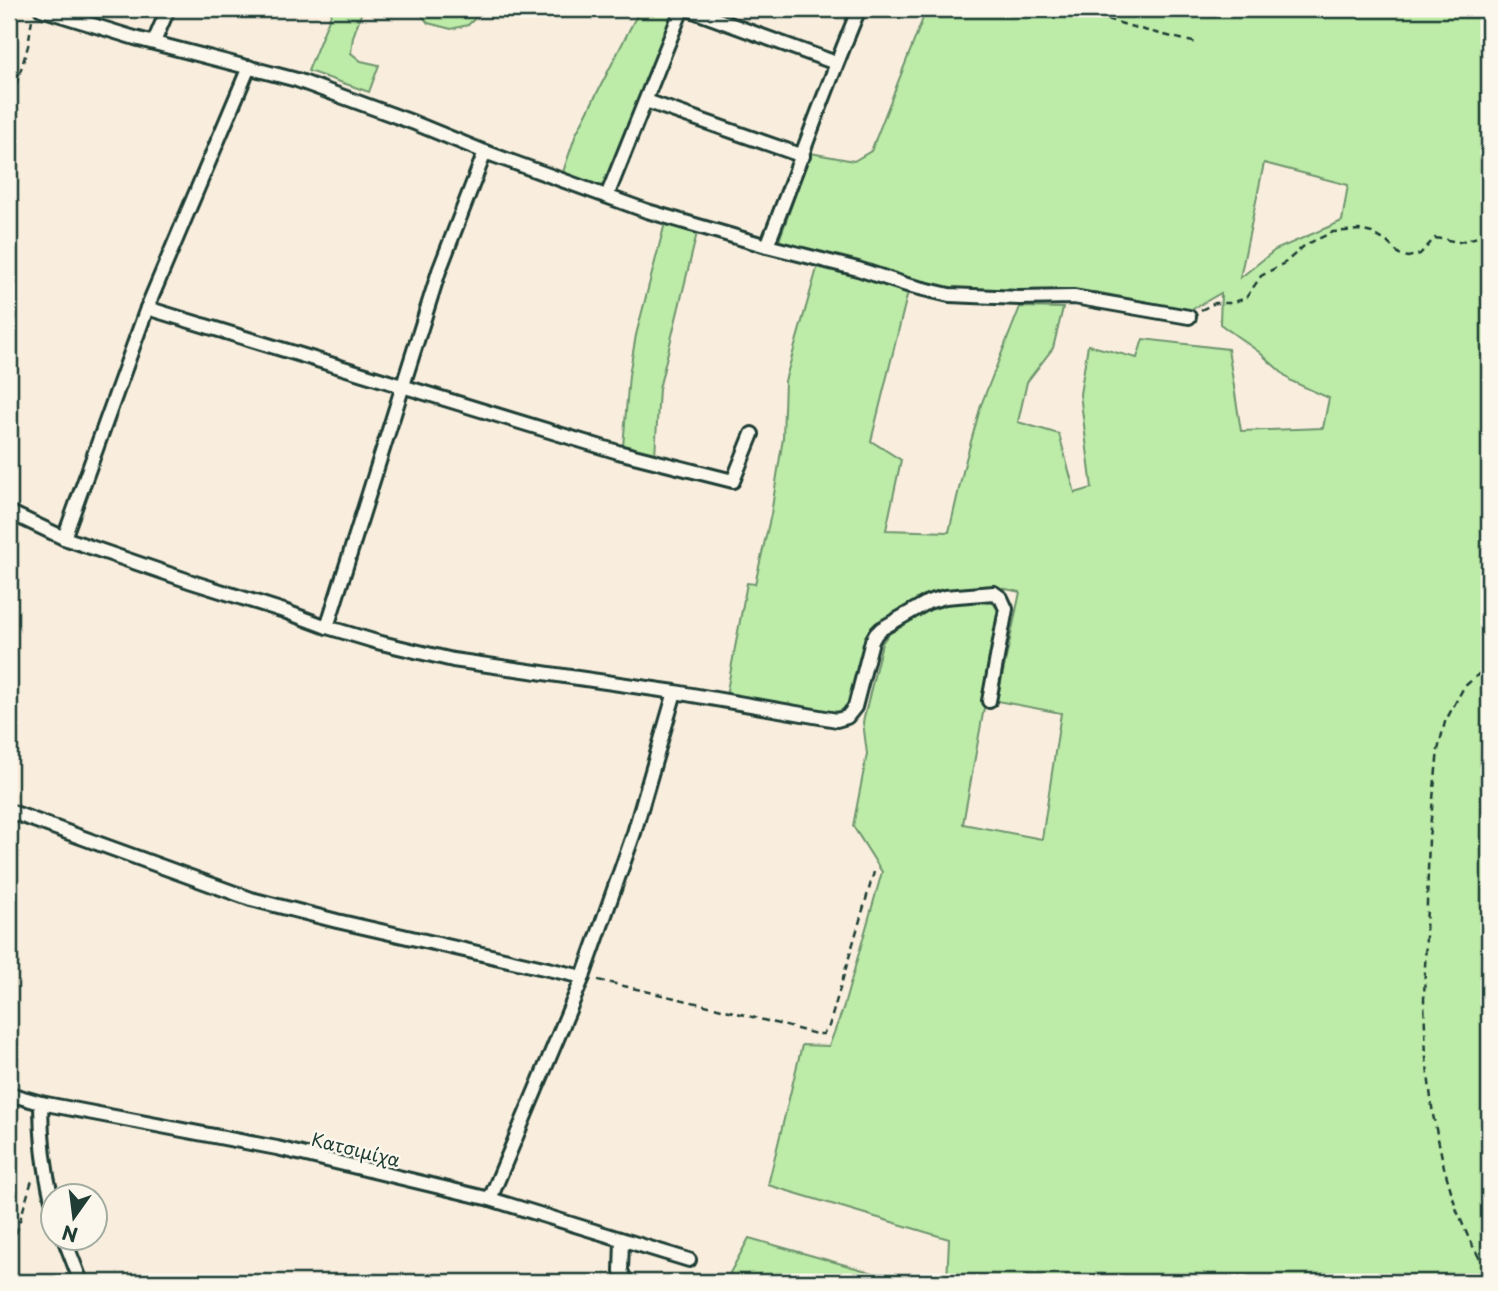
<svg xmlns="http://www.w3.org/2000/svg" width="1498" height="1291" viewBox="0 0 1498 1291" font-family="'Playpen Sans',sans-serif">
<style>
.green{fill:#bdeba8;stroke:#6e946e;stroke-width:2;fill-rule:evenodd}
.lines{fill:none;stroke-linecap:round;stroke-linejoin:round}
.street-casing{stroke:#1f3d34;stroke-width:18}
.path{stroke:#1f3d34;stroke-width:2.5;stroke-dasharray:7 5;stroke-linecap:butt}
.street{stroke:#fbf7ec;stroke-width:12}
.labels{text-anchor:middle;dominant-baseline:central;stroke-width:5;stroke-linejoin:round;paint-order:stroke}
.street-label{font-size:18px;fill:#1f3d34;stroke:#fbf7ec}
</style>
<rect width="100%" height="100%" fill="#f9eedd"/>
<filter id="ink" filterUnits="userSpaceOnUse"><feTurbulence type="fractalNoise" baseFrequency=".0143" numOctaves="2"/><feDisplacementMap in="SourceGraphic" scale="14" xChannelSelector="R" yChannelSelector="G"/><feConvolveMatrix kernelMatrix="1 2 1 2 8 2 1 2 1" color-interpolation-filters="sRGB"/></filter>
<g filter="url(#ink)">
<g class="green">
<polygon points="333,9 360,9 361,14 353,37 351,53 361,61 379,65 369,92 308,71"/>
<polygon points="417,9 485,9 468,25 451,29 428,23"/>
<polygon points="640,9 676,9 601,189 563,172 576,134"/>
<path d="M923,9H1489V1282H947L949,1239L768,1185L802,1045L829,1046L843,1009L882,872L853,826L867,754L863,722L882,643L893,628L929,606L958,598L993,603L1001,614L963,824L1042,839L1061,713L997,701L1020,592L992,586L932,593L888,620L870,635L855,718L726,696L747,583L755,584L771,514L783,438L785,381L818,265L908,292L871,441L901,460L886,530L949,532L965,463L981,405L1020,307L1063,308L1053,348L1027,382L1018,422L1059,434L1075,493L1092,488L1080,394L1088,345L1137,358L1143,339L1228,349L1241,431L1323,428L1329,398L1291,381L1259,352L1220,324L1221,293L1191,310L1095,292L1010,293L946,287L904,277L779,241L810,153L854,161L871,151L925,13ZM1264,163L1348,185L1342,221L1275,250L1240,278Z"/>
<polygon points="665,223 697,233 659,389 655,456 623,447 629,375 636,335"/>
<polygon points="749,1238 906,1282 725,1282"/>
</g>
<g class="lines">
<defs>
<g id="street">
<polyline points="41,9 135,38 297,80 412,122 485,152 647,211 767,246 858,269 907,285 949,295 1019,298 1074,297 1189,317"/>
<polyline points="688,9 836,63"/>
<polyline points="154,42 168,9"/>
<polyline points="646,101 803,156"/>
<polyline points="607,196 682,9"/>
<path d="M767,246C798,167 826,87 859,9"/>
<polyline points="147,308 618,452 733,481 752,434"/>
<polyline points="9,512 64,538 192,582 284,611 327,627 377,642 453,660 675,692 837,720 847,717 855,707 872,641 876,634 881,629 928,602 945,597 994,593 1001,598 1006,609 989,701"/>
<polyline points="64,538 147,308 249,67"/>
<polyline points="327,627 439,271 485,152"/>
<polyline points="9,811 251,899 337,921 583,977"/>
<polyline points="9,1094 41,1103 277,1148 490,1199 689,1260"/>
<path d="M41,1103C41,1137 44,1168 52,1200"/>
<polyline points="490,1199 583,977 634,833 675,692"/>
<polyline points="64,1238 81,1282"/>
<polyline points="622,1240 621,1271 626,1282"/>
</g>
</defs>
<use href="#street" class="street-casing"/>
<g class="path">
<polyline points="1072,9 1140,29 1197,43"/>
<polyline points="9,108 28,46 32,19"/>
<polyline points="1201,310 1215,303 1231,303 1246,298 1261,276 1286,262 1305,245 1333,232 1359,230 1372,233 1387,242 1399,254 1408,257 1420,254 1435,238 1459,242 1489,234"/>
<polyline points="1489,665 1464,687 1445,722 1438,750 1429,838 1424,1000 1426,1058 1433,1115 1444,1167 1457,1211 1470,1241 1489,1275"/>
<polyline points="598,980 722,1009 816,1034 823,1034 829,1026 874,872"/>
<polyline points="9,1257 32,1180"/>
</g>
<use href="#street" class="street"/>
</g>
</g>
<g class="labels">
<g class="street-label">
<text transform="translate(356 1149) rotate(14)">Κατσιμίχα</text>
</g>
</g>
<rect width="1498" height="1291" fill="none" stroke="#fbf7ec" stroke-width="35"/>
<rect x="18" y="18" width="1463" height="1256" fill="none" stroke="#1f3d34" stroke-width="2.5" filter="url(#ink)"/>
<g transform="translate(74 1217) rotate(194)"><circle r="33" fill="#fbf7ec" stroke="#a3ada2" stroke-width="2"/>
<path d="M0-5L12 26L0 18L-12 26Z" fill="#1f3d34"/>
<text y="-10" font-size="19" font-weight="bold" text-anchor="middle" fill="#1f3d34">N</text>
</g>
</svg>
